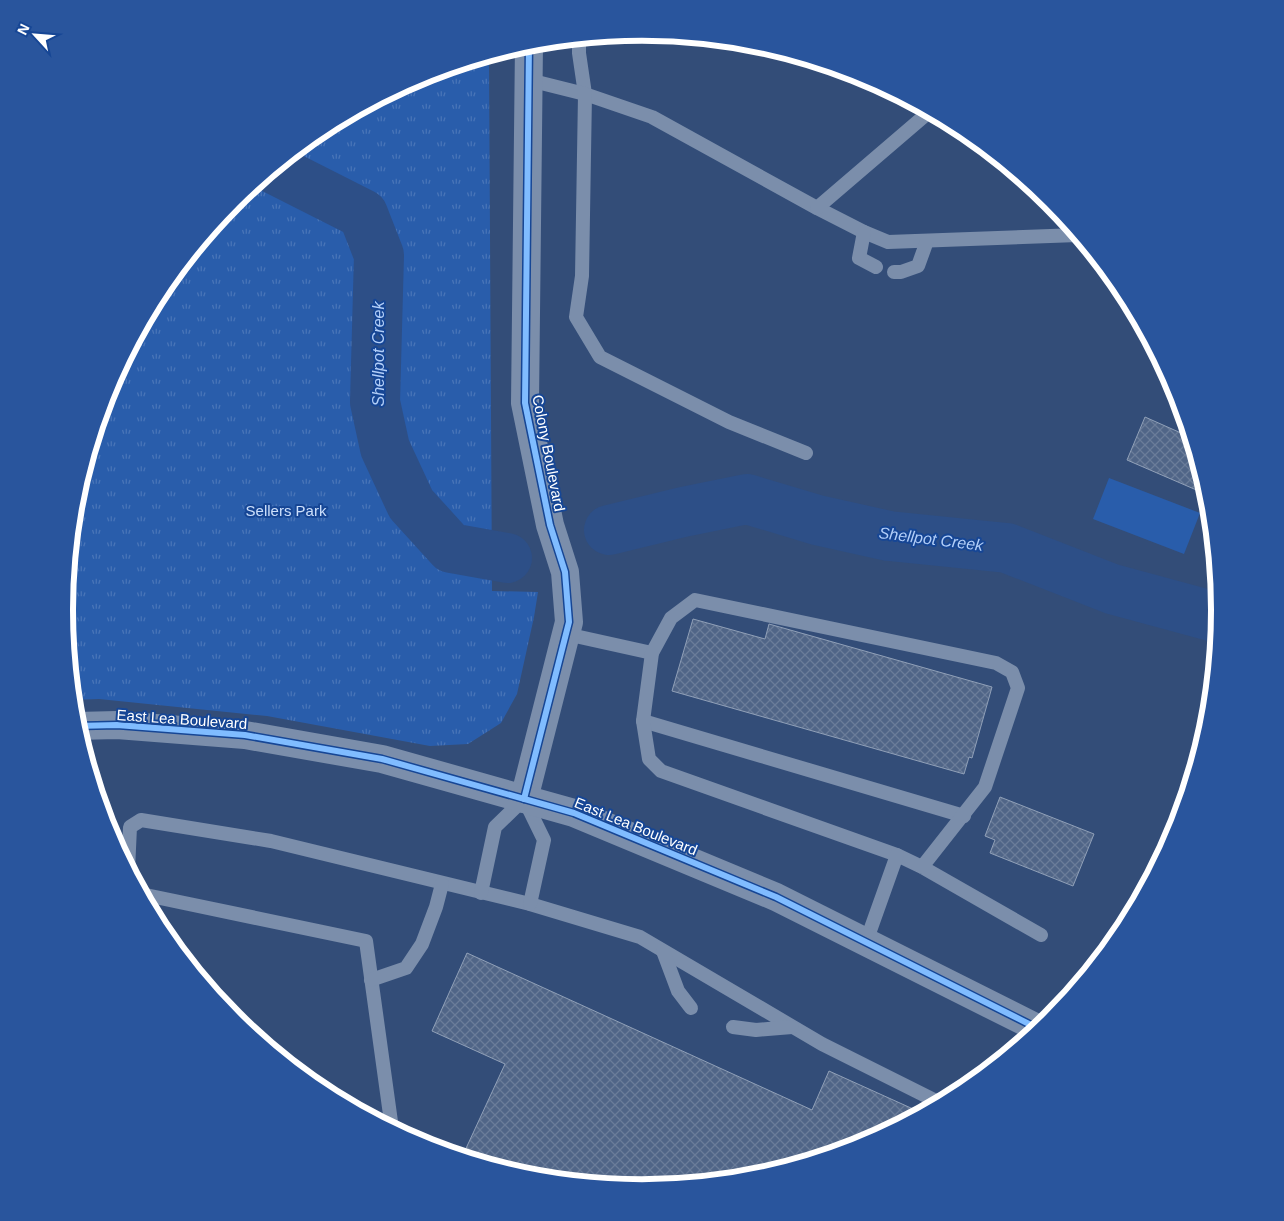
<svg xmlns="http://www.w3.org/2000/svg" width="1284" height="1221" viewBox="0 0 1284 1221" font-family="Arial,sans-serif">
<style>
.grass{fill:url(#grass-tufts)}
.pitch{fill:#295dab}
.lines{fill:none;stroke-linecap:round;stroke-linejoin:round}
.river{stroke:#2d4f87;stroke-width:50}
.building{fill:url(#building-cross-hatch);stroke:#90a0b8}
.service{stroke:#7b8eab;stroke-width:14}
.minor{stroke:#7b8eab;stroke-width:28}
.tertiary{stroke:#7b8eab;stroke-width:28}
.cycleway-casing{stroke:#164695;stroke-width:9}
.cycleway{stroke:#80bcff;stroke-width:6}
.labels{text-anchor:middle;dominant-baseline:central;stroke-width:4;stroke-linejoin:round;paint-order:stroke}
.street-label{font-size:15px;fill:#fff;stroke:#164695}
.park-label{font-size:15px;fill:#cde0fc;stroke:#164695}
.water-label{font-size:16px;font-style:italic;fill:#b2cef8;stroke:#164695}
.rim{fill:none;stroke:#fff;stroke-width:6}
</style>
<defs>
<pattern id="grass-tufts" width="24" height="20" patternUnits="userSpaceOnUse" patternTransform="scale(1.25)"><rect width="24" height="20" fill="#295dab"/><path d="M3 7l-1-3M5 7V3M7 7l1-3M15 17l-1-3M17 17v-4M19 17l1-3" fill="none" stroke="#4975b8"/></pattern>
<pattern id="building-cross-hatch" width="8" height="8" patternUnits="userSpaceOnUse" patternTransform="scale(1.25)"><rect width="8" height="8" fill="#506587"/><path d="M0 0l8 8M0 8l8-8" fill="none" stroke="#6a7c99"/></pattern>
</defs>
<rect width="100%" height="100%" fill="#334d78"/>
<polygon class="grass" points="489,56 492,591 538,592 534,617 517,694 501,723 468,744 430,746 267,716 99,699 73,700 64,610 75,497 108,389 162,289 233,202 321,130 421,76"/>
<polygon class="pitch" points="1109,478 1200,513 1184,554 1093,519"/>
<g class="lines">
<g class="river">
<polyline points="274,169 363,214 379,255 375,402 385,448 411,504 451,548 507,558"/>
<polyline points="609,530 683,512 747,499 817,520 889,536 1007,548 1112,589 1219,618"/>
</g>
</g>
<g class="building">
<polygon points="1145,417 1190,437 1208,495 1127,460"/>
<polygon points="693,619 765,639 769,624 992,687 972,758 969,757 964,774 672,691"/>
<polygon points="1000,797 1094,834 1073,886 990,853 995,840 985,836"/>
<polygon points="467,953 812,1110 829,1071 922,1113 863,1145 754,1177 642,1188 529,1177 462,1157 505,1064 432,1031"/>
</g>
<g class="lines">
<g class="service">
<polyline points="579,39 579,53 585,94 652,117 817,208 864,232 888,242 1078,235"/>
<polyline points="529,80 585,94 582,276 576,317 600,357 729,422 806,453"/>
<polyline points="1046,198 1076,235"/>
<polyline points="817,208 929,112"/>
<polyline points="864,232 859,258 876,267"/>
<polyline points="894,272 901,272 918,266 927,241"/>
<polyline points="566,634 652,653"/>
<polyline points="643,721 964,816"/>
<polyline points="922,867 985,787 1018,688 1012,672 996,663 695,600 671,618 652,653 643,721 649,759 661,771 897,855 922,867 1041,935"/>
<polyline points="128,870 130,827 141,820 271,841 530,904 640,937 822,1044 940,1103"/>
<polyline points="481,893 495,827 524,799 544,840 530,904"/>
<polyline points="141,894 366,941 392,1129"/>
<polyline points="866,942 897,855"/>
<polyline points="663,951 678,991 691,1008"/>
<polyline points="371,980 406,968 422,944 436,907 442,884"/>
<polyline points="733,1027 756,1030 792,1027"/>
</g>
<polyline class="minor" points="524,799 569,622 565,572 550,525 525,403 529,44"/>
<polyline class="tertiary" points="76,726 117,725 245,735 382,759 574,813 776,897 1039,1029"/>
<defs>
<g id="cycleway">
<polyline points="76,726 117,725 245,735 382,759 574,813 776,897 1039,1029"/>
<polyline points="524,799 569,622 565,572 550,525 525,403 529,44"/>
</g>
</defs>
<use href="#cycleway" class="cycleway-casing"/>
<use href="#cycleway" class="cycleway"/>
</g>
<g class="labels">
<g class="street-label">
<text transform="translate(549 453) rotate(79)">Colony Boulevard</text>
<text transform="translate(182 719) rotate(4)">East Lea Boulevard</text>
<text transform="translate(636 826) rotate(22)">East Lea Boulevard</text>
</g>
<g class="park-label">
<text x="286" y="510">Sellers Park</text>
</g>
<g class="water-label">
<text transform="translate(378 354) rotate(-90)">Shellpot Creek</text>
<text transform="translate(931 539) rotate(7)">Shellpot Creek</text>
</g>
</g>
<path d="M0 0H1284V1221H0ZM73 610a569 569 0 1 1 1138 0a569 569 0 1 1-1138 0Z" fill="#29559d" fill-rule="evenodd"/>
<path class="rim" d="M73 610a569 569 0 1 1 1138 0a569 569 0 1 1-1138 0Z"/>
<g transform="translate(35 35) rotate(296)" stroke="#164695" stroke-width="4" paint-order="stroke">
<path d="M0-4L9 19L0 12L-9 19Z" fill="#ffffff"/>
<text y="-8" font-size="14" font-weight="bold" text-anchor="middle" fill="#ffffff">N</text>
</g>
</svg>
